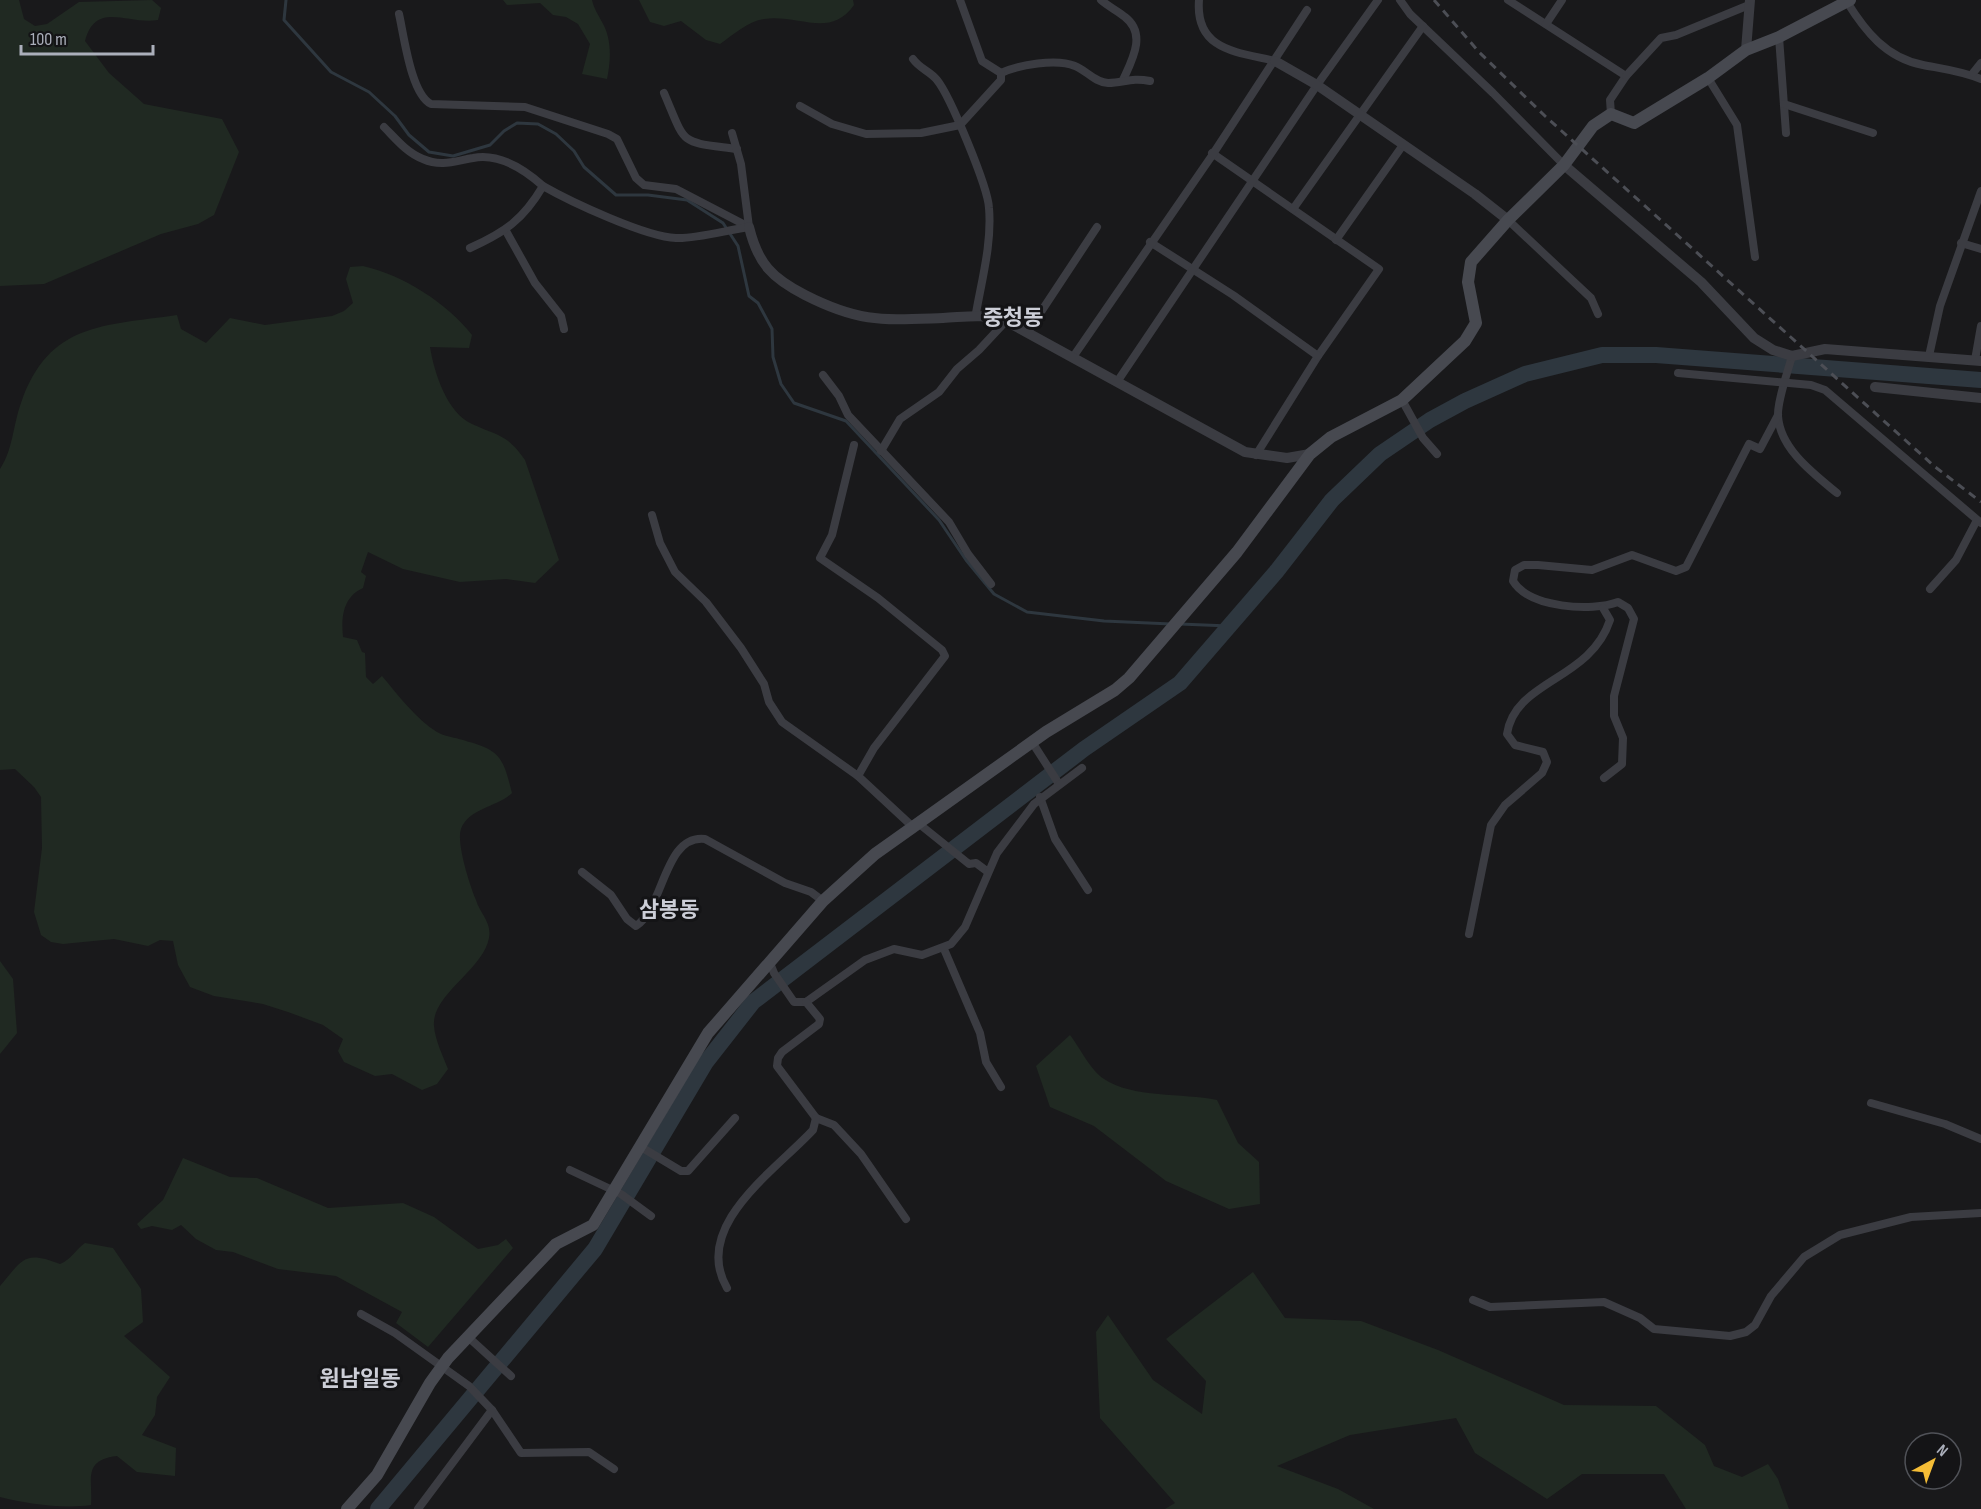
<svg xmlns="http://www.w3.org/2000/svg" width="1981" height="1509" viewBox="0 0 1981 1509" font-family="'Sofia Sans Condensed','Noto Sans KR',sans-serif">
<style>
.green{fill:#202922}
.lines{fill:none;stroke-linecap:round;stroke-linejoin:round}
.stream{stroke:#2e373f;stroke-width:3}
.river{stroke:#2e373f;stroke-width:16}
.minor{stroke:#3b3c42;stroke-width:8}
.tertiary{stroke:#3b3c42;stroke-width:10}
.secondary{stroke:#474950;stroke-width:12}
.rail{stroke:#4c4e55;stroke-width:3;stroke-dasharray:8 6;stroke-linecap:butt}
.labels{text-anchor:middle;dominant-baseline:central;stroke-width:6;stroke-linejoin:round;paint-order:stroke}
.quarter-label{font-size:22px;font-weight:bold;fill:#ccced7;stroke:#141416}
</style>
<rect width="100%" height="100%" fill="#19191b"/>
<g class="green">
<path d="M0,0H19L24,19L35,26L47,24L79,2L152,0L161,8L158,20C127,25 96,0 85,41L109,73L144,104L222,119L239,152L214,215L198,224L161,234L44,284L0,286Z"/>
<path d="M503,0H592C594,9 598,14 602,22C612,39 611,60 607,79L582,74L590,44L578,24L566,17L553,15L540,3L507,5Z"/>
<path d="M639,0H853L854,5C830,39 799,14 764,19C748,21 733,35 720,44L706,40L681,21L664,26L650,22Z"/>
<path d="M363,266C403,275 447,303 472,335L469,348L430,347C434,372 447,413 472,424C498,436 507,434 525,460L559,560L535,583L506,579L460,582L403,569L368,552L361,572L366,576L363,588C343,597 341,617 343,637L357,640L362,652L365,653L366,677L373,684L382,676C398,695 416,719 437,732C443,736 453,737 459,739C499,750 502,753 512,793C498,807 469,808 461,829C456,843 470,886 476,900C480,914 492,922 489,938C483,970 431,995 434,1026C435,1040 443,1056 448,1069L437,1084L422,1090L392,1074L375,1076L344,1062L338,1051L343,1039L323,1025L288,1012L263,1004L214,996L190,987L178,965L173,941L160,940L148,946L114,939L63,944L51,942L41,935L34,912L42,848L41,797L34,787L15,769L0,770V469C13,450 13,425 21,403C49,322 104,326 177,315L181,329L206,343L230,318L265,325L332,316L344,311L353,303L346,279L350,267Z"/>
<polygon points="0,961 13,979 17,1033 0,1054"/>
<path d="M1070,1035C1080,1048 1091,1071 1104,1079C1132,1098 1183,1093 1217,1100L1238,1143L1259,1162L1260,1204L1229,1209L1166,1181L1094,1126L1050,1107L1036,1066Z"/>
<polygon points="183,1158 230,1177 257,1178 328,1208 403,1203 434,1217 478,1249 498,1245 506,1239 513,1248 428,1347 396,1323 402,1312 336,1276 278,1269 233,1252 216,1250 196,1239 181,1225 172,1230 152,1226 141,1229 137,1224 163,1200"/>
<path d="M85,1243L113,1248L141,1289L143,1322L124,1336L170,1377L157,1397L155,1415L142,1435L176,1448L175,1476L137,1472L117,1456C82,1460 93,1480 91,1505C63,1509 28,1504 0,1497V1286C23,1259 24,1250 60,1264C72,1259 75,1250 85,1243Z"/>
<polygon points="1253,1272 1285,1318 1361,1321 1438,1350 1564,1405 1656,1406 1705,1445 1714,1466 1742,1477 1768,1464 1778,1479 1789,1509 1686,1509 1664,1474 1582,1474 1547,1499 1475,1453 1456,1418 1350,1435 1277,1466 1338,1489 1374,1509 1165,1509 1175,1503 1100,1418 1096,1332 1108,1315 1153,1380 1202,1414 1206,1381 1166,1339"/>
</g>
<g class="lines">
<g class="stream">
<polyline points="286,0 284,20 331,72 369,92 395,116 409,135 429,152 453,156 490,145 504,131 517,123 538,124 556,134 574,151 584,167 616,195 648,195 687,200 723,223 738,246 749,296 758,303 772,329 773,357 781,384 794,403 846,421 939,520 966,560 994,594 1027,612 1104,621 1171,624"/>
<polyline points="1180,624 1229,626"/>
</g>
<polyline class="river" points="378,1509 595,1249 706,1062 753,1002 1084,749 1180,683 1276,572 1332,500 1380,454 1430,420 1465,401 1525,374 1602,355 1656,355 1981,380"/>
<g class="minor">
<path d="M1101,0C1109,7 1118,11 1125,17C1147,34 1132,60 1123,80"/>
<path d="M1199,0C1195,51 1238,52 1275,61"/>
<polyline points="1400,0 1410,14 1493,93 1564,165"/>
<polyline points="1508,0 1626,76 1610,100 1611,114"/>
<path d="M1847,2C1865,31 1886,58 1923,65C1944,69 1961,71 1981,79"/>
<path d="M399,14C404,36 411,94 431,104L525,107L608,134L617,139L636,178L644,185L676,189L749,227"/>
<polyline points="1546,24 1562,0"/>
<polyline points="1779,37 1786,133"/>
<path d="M913,59C920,69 930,71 937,80C950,96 988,187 989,208C992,243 982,279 976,313"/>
<path d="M1001,73C1019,65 1056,58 1075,66C1086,70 1094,82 1108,83C1124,83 1131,77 1150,81"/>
<polyline points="1973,73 1981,63"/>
<polyline points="1626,76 1661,38 1676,35 1749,5"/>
<polyline points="1708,78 1737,125 1755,257"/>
<path d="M664,93C687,147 678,141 737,149"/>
<polyline points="1784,104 1873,133"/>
<polyline points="800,106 832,124 866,134 921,133 960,125 1001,80 1001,73 982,61 960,0"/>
<path d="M384,127C396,139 407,153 423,159C441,167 455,161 473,158C499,153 524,169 543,186"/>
<polyline points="732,133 741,164 749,227"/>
<polyline points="1212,153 1379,269 1318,356 1256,455"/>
<polyline points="1293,209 1423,26"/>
<polyline points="1508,220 1591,298 1598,314"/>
<polyline points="506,231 535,283 561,316 564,329"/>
<polyline points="1336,240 1403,145"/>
<polyline points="1150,242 1233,295 1318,356"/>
<polyline points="1961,243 1981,249"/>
<path d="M470,248C505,232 523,220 543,186C571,202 646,237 676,238C697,239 727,230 749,227"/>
<polyline points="1027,333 1097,227"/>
<path d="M1792,356C1788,371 1777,401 1778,416C1780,449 1814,474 1837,493"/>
<polyline points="1929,356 1940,306 1981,191"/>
<polyline points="1073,357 1211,157 1307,10"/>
<polyline points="1975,360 1981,326"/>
<polyline points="1678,373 1811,385 1825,390 1981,523"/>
<polyline points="823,375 839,396 848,415 949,522 968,554 991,584"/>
<polyline points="1117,382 1317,85 1378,0"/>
<polyline points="1402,400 1423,438 1437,454"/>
<polyline points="854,445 832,535 820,558 878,598 942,650 945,656 874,748 858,776"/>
<polyline points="881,451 900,419 939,392 957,369 979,350 1006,321"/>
<polyline points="652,515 660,543 675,572 706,602 741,648 764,684 769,702 782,722 858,776 913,827"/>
<polyline points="1930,589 1956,560 1977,520"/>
<polyline points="1032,742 1059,784"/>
<path d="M1604,778L1622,764L1623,738L1614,716V696L1634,619L1628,608L1618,602C1592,612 1529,608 1513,581L1515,570L1524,565H1538L1592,570L1632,555L1676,571L1686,567L1749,444L1760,449L1778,415"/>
<polyline points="1040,797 1055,839 1088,890"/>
<polyline points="918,823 969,864 976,863 988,872"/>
<path d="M582,872L611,895L627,919L636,926C664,908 664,834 705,839L785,883L811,892L823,901"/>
<path d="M1469,934L1491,825L1505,805L1542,773L1547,762L1543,752L1515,745L1507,734C1515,680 1590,681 1610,620L1603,608"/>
<polyline points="944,949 980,1033 986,1062 1001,1087"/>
<polyline points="770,963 774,973 794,1002 806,1002 865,960 894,949 922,955 951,944 965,927 997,853 1034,804 1082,768"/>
<polyline points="806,1002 820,1019 819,1024 782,1052 778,1058 777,1066 816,1118 834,1125 861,1154 906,1219"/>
<polyline points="1871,1103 1945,1124 1981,1139"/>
<polyline points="641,1147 681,1171 688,1171 735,1118"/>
<polyline points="570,1170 621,1194 651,1216"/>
<path d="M727,1288C691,1226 776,1170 813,1130L816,1118"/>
<polyline points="1473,1300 1490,1307 1604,1302 1640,1318 1654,1329 1730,1336 1746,1332 1755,1325 1771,1296 1804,1257 1840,1235 1911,1217 1981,1213"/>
<polyline points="361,1314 395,1333 469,1386 492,1410 521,1453 589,1452 614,1469"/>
<polyline points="467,1336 511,1376"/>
<polyline points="418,1509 492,1410"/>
</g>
<g class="tertiary">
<polyline points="1746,50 1750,0"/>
<polyline points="1275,61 1317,85 1475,194 1508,220"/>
<polyline points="1564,165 1701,282 1754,338 1773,350 1792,356 1825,349 1981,361"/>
<path d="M749,227C758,264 772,278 805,295C860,323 883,320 943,318C966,317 983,313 1006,321L1245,452L1287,458L1310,454"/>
<polyline points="1875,387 1981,398"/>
</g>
<polyline class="secondary" points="347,1509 377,1475 430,1383 448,1358 556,1244 593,1225 708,1033 823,901 875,854 913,827 1046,732 1115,690 1129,678 1237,552 1310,454 1331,437 1402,400 1465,341 1476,323 1468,282 1471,262 1508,220 1564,165 1593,126 1611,114 1634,123 1708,78 1746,50 1779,37 1850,0"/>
<polyline class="rail" points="1434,0 1479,52 1545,116 1934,466 1981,502"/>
</g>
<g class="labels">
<g class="quarter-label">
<text x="1013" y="318">중청동</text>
<text x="669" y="910">삼봉동</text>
<text x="360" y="1379">원남일동</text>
</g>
</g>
<g transform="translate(1933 1461) rotate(41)"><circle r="28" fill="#141416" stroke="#505258" stroke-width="1.5"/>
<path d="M0-4.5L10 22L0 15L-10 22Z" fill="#f5bd36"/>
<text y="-9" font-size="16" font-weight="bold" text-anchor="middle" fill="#abafbb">N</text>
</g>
<path d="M21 45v9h132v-9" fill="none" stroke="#abafbb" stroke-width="3"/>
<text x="30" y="45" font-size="18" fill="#abafbb" stroke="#141416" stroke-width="4.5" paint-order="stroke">100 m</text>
</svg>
